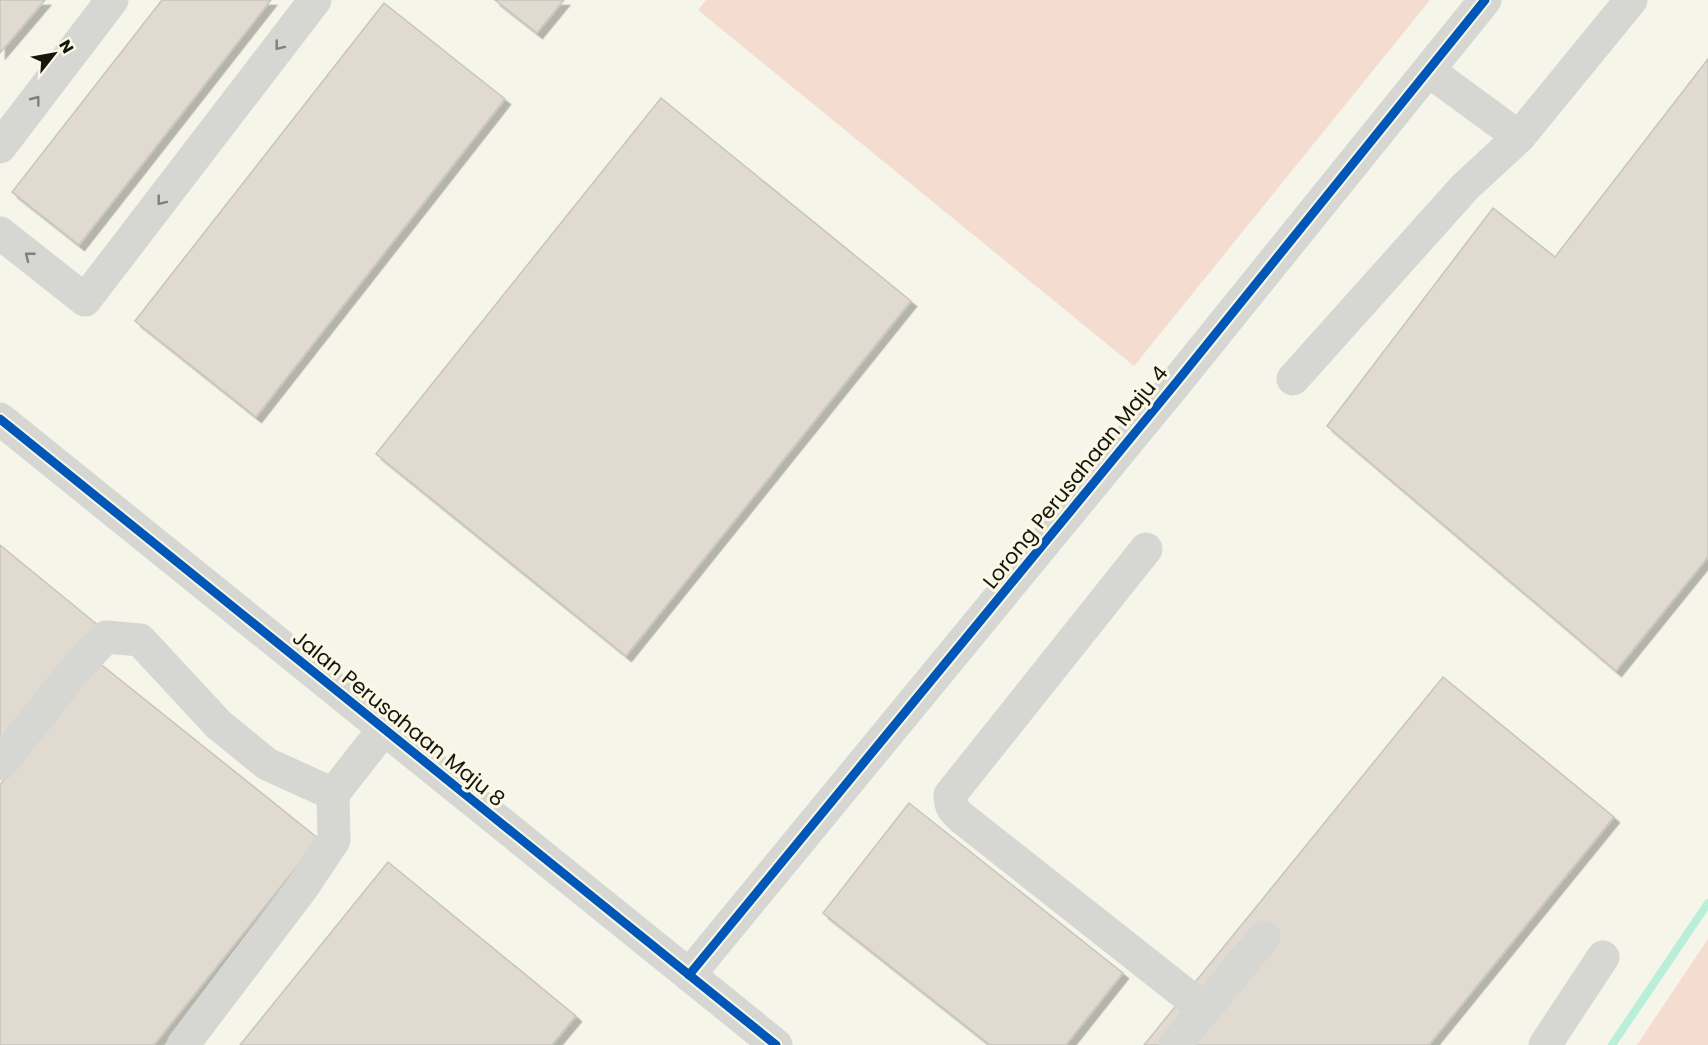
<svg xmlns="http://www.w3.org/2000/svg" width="1708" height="1045" viewBox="0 0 1708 1045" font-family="Poppins,sans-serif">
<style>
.green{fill:#f4dcd0}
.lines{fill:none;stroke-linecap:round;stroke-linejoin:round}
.stream{stroke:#b9efd8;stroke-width:8}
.building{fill:#e0dad0;stroke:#c8c5bd;stroke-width:1.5;filter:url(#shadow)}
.minor{stroke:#d6d6d3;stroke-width:33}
.cycleway-casing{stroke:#fbf9e5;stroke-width:13}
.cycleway{stroke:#0057b8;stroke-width:9}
.oneway{stroke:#80807b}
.labels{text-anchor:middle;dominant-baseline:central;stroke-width:6;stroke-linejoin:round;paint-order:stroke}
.street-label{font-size:21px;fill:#16160f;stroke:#fbf9e5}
</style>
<defs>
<filter id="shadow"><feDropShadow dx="5.5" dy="5.5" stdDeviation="0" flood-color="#0004"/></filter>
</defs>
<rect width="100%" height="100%" fill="#f6f5ea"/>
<g class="green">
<polygon points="706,0 1430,0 1134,366 698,10"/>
<polygon points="1708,939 1708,1045 1637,1045"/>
</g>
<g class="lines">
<polyline class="stream" points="1612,1045 1708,903"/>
</g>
<g class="building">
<polygon points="0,0 45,0 0,53"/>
<polygon points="162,0 271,0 79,245 12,192"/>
<polygon points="495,0 564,0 537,33"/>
<polygon points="384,3 505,99 256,417 135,321"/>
<polygon points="1708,59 1708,557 1616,671 1327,426 1493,208 1555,257"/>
<polygon points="661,98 911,301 626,656 376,454"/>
<polygon points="0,545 99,626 0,749"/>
<polygon points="98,662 319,839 154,1045 0,1045 0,785"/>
<polygon points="1443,677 1614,817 1429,1045 1144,1045"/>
<polygon points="909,803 1123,973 1066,1045 990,1045 823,913"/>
<polygon points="388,862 576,1016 552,1045 240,1045"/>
</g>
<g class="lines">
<g class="minor">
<polyline points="1429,71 1519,137"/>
<polyline points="0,147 112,0"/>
<polyline points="0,233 85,300 315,0"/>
<polyline points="1293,379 1465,187 1519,137 1631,0"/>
<polyline points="0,419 776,1045"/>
<path d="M1146,549L950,795C950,807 954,811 962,818L1204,1009"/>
<polyline points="0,764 79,665 106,637 140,640 219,725 267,764 333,794"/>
<polyline points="689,975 1175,384 1485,0"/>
<polyline points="183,1045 302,888 334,840 333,794 384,729"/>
<polyline points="1175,1045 1264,937"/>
<polyline points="1545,1045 1603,957"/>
</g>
<defs>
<g id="cycleway">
<polyline points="0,419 776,1045"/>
<polyline points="689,975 1175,384 1485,0"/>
</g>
</defs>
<use href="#cycleway" class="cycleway-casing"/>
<use href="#cycleway" class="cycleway"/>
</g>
<defs><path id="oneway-chevron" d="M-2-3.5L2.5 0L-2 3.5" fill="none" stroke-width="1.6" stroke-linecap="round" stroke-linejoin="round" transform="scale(1.5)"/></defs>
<g class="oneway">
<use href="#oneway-chevron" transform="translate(279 46) rotate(128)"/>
<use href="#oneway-chevron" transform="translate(36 100) rotate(-53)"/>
<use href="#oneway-chevron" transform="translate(161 201) rotate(128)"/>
<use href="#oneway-chevron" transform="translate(29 256) rotate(-142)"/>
</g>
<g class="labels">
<g class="street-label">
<text transform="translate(1075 477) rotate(-51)">Lorong Perusahaan Maju 4</text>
<text transform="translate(399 718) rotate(39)">Jalan Perusahaan Maju 8</text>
</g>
</g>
<g transform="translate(54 54) rotate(59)" stroke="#fbf9e5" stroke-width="4.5" paint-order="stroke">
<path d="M0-4.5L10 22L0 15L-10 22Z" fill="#16160f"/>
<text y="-9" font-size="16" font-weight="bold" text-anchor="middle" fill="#16160f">N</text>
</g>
</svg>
